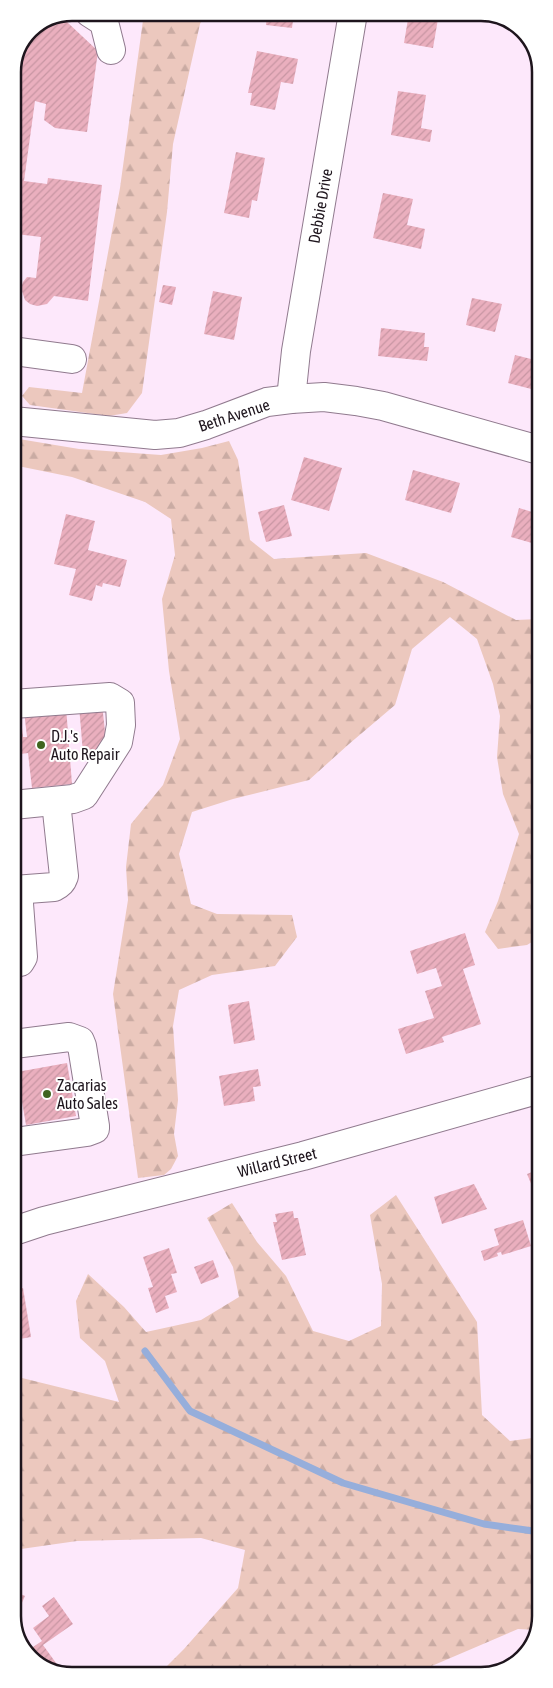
<svg xmlns="http://www.w3.org/2000/svg" width="553" height="1688" viewBox="0 0 553 1688" font-family="'Asap Condensed',sans-serif">
<style>
.forest{fill:url(#forest-firs)}
.lines{fill:none;stroke-linecap:round;stroke-linejoin:round}
.stream{stroke:#96aedb;stroke-width:7}
.building{fill:url(#building-hatch)}
.minor-casing{stroke:#907a8e;stroke-width:30}
.minor{stroke:#fff;stroke-width:28}
.poi-dot{fill:#3f651f;stroke:#fff;stroke-width:2}
.labels{text-anchor:middle;dominant-baseline:central;stroke-width:4;stroke-linejoin:round;paint-order:stroke}
.street-label{font-size:16px;fill:#1e151d;stroke:#fff}
.poi-label{font-size:16px;fill:#1e151d;stroke:#fff;text-anchor:start}
.rim{fill:none;stroke:#1e151d;stroke-width:2.5}
</style>
<defs>
<pattern id="forest-firs" width="22" height="20" patternUnits="userSpaceOnUse" patternTransform="scale(1.25)"><rect width="22" height="20" fill="#ecc8be"/><path d="M5 1l3.5 6h-7zM16 11l3.5 6h-7z" fill="#caaba3"/></pattern>
<pattern id="building-hatch" width="6" height="6" patternUnits="userSpaceOnUse" patternTransform="scale(1.25)"><rect width="6" height="6" fill="#eaafbe"/><path d="M-1 1l2-2M0 6l6-6M5 7l2-2" fill="none" stroke="#c896a3"/></pattern>
</defs>
<rect width="100%" height="100%" fill="#fde8fb"/>
<g class="forest">
<polygon points="144,13 205,13 200,24 173,144 167,212 142,393 127,413 109,416 30,405 22,396 29,387 82,393 120,188"/>
<polygon points="13,438 79,449 161,455 202,448 229,441 238,460 250,540 274,559 366,553 443,582 516,620 539,619 540,937 527,945 498,949 485,932 498,901 519,834 503,794 497,757 500,716 493,684 477,639 450,617 412,649 395,705 349,744 309,780 233,799 192,812 179,854 191,904 217,914 292,915 297,937 275,966 212,975 179,990 173,1026 178,1100 174,1134 178,1156 171,1169 164,1175 138,1178 113,994 128,900 126,867 131,824 163,785 180,739 169,671 162,599 175,555 171,519 145,502 72,477 13,465"/>
<polygon points="396,1195 477,1322 482,1415 510,1441 540,1437 540,1616 536,1630 518,1629 413,1674 158,1675 184,1649 238,1588 245,1550 201,1538 77,1541 14,1550 14,1376 119,1402 105,1361 80,1338 76,1301 88,1274 124,1307 146,1332 201,1320 239,1297 233,1267 207,1218 232,1203 257,1242 286,1276 313,1331 349,1341 381,1326 382,1284 370,1215"/>
</g>
<g class="lines">
<polyline class="stream" points="145,1351 190,1411 343,1483 484,1524 540,1532"/>
</g>
<g class="building">
<polygon points="267,13 294,13 292,28 266,25"/>
<polygon points="409,13 439,13 433,48 404,43"/>
<polygon points="52,21 67,22 98,51 87,132 55,128 44,120 46,104 35,101 24,181 47,184 48,178 102,185 88,301 54,296 47,304 37,306 30,304 25,300 21,288 23,282 27,277 36,278 41,237 16,234 13,250 13,69 30,30"/>
<polygon points="257,51 298,59 293,84 281,82 275,110 250,105 252,93 248,93"/>
<polygon points="398,91 426,95 421,128 432,130 430,142 391,135"/>
<polygon points="236,152 265,158 257,201 252,200 249,218 224,213"/>
<polygon points="383,193 413,199 407,225 425,229 421,249 373,238"/>
<polygon points="163,285 176,287 172,305 159,302"/>
<polygon points="213,291 242,297 234,340 204,334"/>
<polygon points="472,298 502,304 495,332 466,325"/>
<polygon points="381,328 425,333 424,347 429,347 427,361 378,356"/>
<polygon points="515,355 539,361 539,391 508,383"/>
<polygon points="304,457 342,468 329,511 291,500"/>
<polygon points="413,470 460,483 451,513 405,500"/>
<polygon points="284,505 292,536 266,542 258,512"/>
<polygon points="519,508 539,514 539,545 511,537"/>
<polygon points="66,514 95,521 88,550 127,560 120,587 103,583 102,587 96,585 92,601 69,595 76,569 54,564"/>
<polygon points="102,704 107,750 83,753 79,706"/>
<polygon points="66,707 72,784 32,788 28,753 13,755 13,711 20,710 23,737 27,737 24,711"/>
<polygon points="13,761 15,761 18,791 13,792"/>
<polygon points="465,933 475,965 463,969 481,1024 442,1037 444,1042 406,1054 398,1029 434,1018 425,991 442,986 436,968 417,974 410,951"/>
<polygon points="249,1001 255,1040 234,1044 228,1005"/>
<polygon points="67,1063 76,1116 26,1125 17,1072"/>
<polygon points="258,1069 261,1086 253,1087 255,1101 224,1106 219,1076"/>
<polygon points="540,1169 540,1205 527,1174"/>
<polygon points="474,1184 487,1209 442,1224 434,1197"/>
<polygon points="293,1211 294,1218 298,1218 306,1255 282,1260 273,1222 277,1222 275,1214"/>
<polygon points="523,1220 531,1246 502,1255 501,1252 497,1253 498,1256 484,1261 481,1251 499,1245 494,1229"/>
<polygon points="169,1248 177,1273 171,1274 177,1292 165,1296 169,1308 156,1313 148,1288 153,1287 143,1257"/>
<polygon points="213,1260 219,1277 201,1284 194,1267"/>
<polygon points="23,1288 31,1337 14,1340 14,1289"/>
<polygon points="14,1591 25,1596 17,1614 14,1613"/>
<polygon points="54,1597 73,1624 43,1645 64,1674 33,1661 27,1651 42,1641 33,1628 49,1616 42,1606"/>
</g>
<g class="lines">
<defs>
<g id="minor">
<polyline points="90,13 104,22 111,50"/>
<polyline points="13,351 72,359"/>
<polyline points="291,399 296,351 353,13"/>
<polyline points="13,421 155,435 179,433 206,425 267,402 291,399 324,397 356,401 383,406 539,450"/>
<polyline points="13,704 110,697 120,703 121,725 118,742 84,795 73,799 13,805"/>
<path d="M14,890L54,887C60,884 62,882 64,876L56,802"/>
<polyline points="14,963 20,962 23,957 18,890"/>
<polyline points="14,1044 69,1037 80,1041 82,1046 95,1126 95,1129 87,1132 14,1142"/>
<polyline points="14,1231 44,1221 303,1156 540,1089"/>
</g>
</defs>
<use href="#minor" class="minor-casing"/>
<use href="#minor" class="minor"/>
</g>
<g class="poi-dot">
<circle cx="41" cy="745" r="5"/>
<circle cx="47" cy="1094" r="5"/>
</g>
<g class="labels">
<g class="street-label">
<text transform="translate(320 206) rotate(-80)">Debbie Drive</text>
<text transform="translate(234 415) rotate(-18)">Beth Avenue</text>
<text transform="translate(277 1162) rotate(-14)">Willard Street</text>
</g>
<g class="poi-label">
<text x="51" y="736">D.J.'s<tspan x="51" dy="18">Auto Repair</tspan></text>
<text x="57" y="1085">Zacarias<tspan x="57" dy="18">Auto Sales</tspan></text>
</g>
</g>
<path d="M0 0H553V1688H0ZM72 21H481A51 51 0 0 1 532 72V1616A51 51 0 0 1 481 1667H72A51 51 0 0 1 21 1616V72A51 51 0 0 1 72 21Z" fill="#fff" fill-rule="evenodd"/>
<path class="rim" d="M72 21H481A51 51 0 0 1 532 72V1616A51 51 0 0 1 481 1667H72A51 51 0 0 1 21 1616V72A51 51 0 0 1 72 21Z"/>
</svg>
